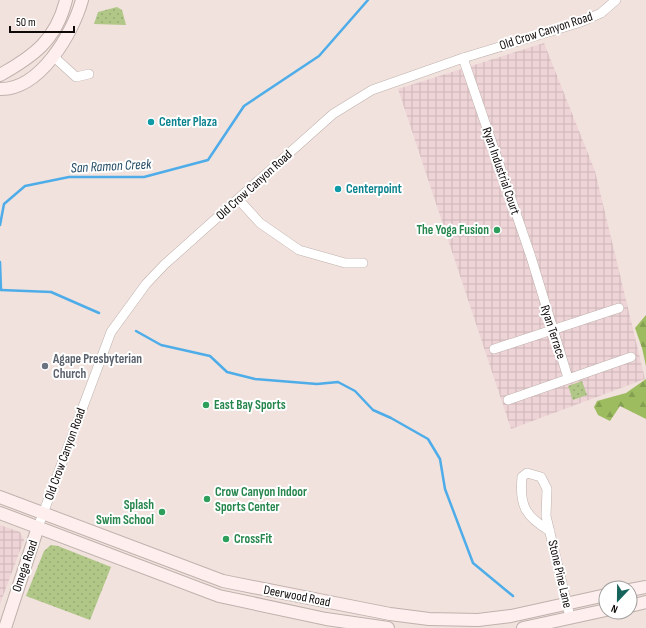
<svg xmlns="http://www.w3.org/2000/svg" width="646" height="628" viewBox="0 0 646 628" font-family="'Sofia Sans Condensed',sans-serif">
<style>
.industrial{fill:url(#industrial-grid)}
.grass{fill:url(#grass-dots)}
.forest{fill:url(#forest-firs)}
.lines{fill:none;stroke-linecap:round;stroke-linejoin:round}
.stream{stroke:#4eade9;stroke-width:2.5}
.street-casing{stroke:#bfb1ac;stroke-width:10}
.secondary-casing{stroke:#bfb1ac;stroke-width:14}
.street{stroke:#fff;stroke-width:9}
.secondary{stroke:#feeeee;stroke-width:12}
.culture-dot{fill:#0f9aa8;stroke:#fff;stroke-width:1.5}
.leisure-dot{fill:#2e9e5b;stroke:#fff;stroke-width:1.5}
.worship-dot{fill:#6b7280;stroke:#fff;stroke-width:1.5}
.labels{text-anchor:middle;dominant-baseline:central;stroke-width:4;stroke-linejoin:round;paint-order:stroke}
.street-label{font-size:13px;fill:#0f0a08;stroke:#fff}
.culture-label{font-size:13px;font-weight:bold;fill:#0d838f;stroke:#fff;text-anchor:start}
.leisure-label{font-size:13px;font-weight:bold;fill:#27864d;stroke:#fff;text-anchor:start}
.worship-label{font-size:13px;font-weight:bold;fill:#5b616d;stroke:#fff;text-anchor:start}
.water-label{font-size:14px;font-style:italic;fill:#234a64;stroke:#fff}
</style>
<defs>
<pattern id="industrial-grid" width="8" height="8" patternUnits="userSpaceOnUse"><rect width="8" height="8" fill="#efd4d7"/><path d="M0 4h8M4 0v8" fill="none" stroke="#ccb5b7"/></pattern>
<pattern id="grass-dots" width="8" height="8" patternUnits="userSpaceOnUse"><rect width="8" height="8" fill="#b0c787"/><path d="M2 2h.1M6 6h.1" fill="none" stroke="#96aa73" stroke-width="1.8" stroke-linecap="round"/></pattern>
<pattern id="forest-firs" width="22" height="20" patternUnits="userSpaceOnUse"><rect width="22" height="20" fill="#9dbc5f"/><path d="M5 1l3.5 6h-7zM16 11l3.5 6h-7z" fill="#86a051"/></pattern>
</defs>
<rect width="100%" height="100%" fill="#f1e2dd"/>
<g class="industrial">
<polygon points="544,43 595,171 645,379 511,429 398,89"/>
<polygon points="0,525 20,532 24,540 0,604"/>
</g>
<g class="grass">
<polygon points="117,7 122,10 126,25 94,24 98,12"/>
<polygon points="582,381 587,395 573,400 568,386"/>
<polygon points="51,545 58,546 111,567 90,620 26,596 44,551"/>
</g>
<g class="forest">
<polygon points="646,315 646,366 642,348 635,328"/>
<polygon points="646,379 646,419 620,406 610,421 598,415 594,407 597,401 626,393"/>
</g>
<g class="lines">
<g class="stream">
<polyline points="0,225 4,204 25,186 69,177 144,177 208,160 244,106 319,56 368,0"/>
<polyline points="0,262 1,290"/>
<polyline points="1,290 51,292 99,313"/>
<polyline points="136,331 161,345 210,356 227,372 255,379 317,384 338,382 355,391 373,410 391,418 428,439 440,459 445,489 473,563 513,596"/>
</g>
<defs>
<g id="street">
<polyline points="53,56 76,77 89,74"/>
<polyline points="463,58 531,257 568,378"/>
<polyline points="239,200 260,223 299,250 345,263 363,263"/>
<polyline points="494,349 619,308"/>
<polyline points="508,400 631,357"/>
<polyline points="38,527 111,332 146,284 164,265 333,114 372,90 463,58 581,22 601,13 616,0"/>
<path d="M550,531C526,517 519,506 522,477L527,473L541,477L547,489L546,516L570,617"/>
</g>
<g id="secondary">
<path d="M0,75C34,56 56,40 66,0"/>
<path d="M0,89C40,90 73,33 82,0"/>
<polyline points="0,497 223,581 390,614 429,619 478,620 511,616 606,595"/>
<polyline points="0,513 219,596 326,619 388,628"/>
<polyline points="630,590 646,587"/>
<polyline points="630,606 646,602"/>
<polyline points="5,628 38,527"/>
<polyline points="523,628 606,610"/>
</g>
</defs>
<use href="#street" class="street-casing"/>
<use href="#secondary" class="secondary-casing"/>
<use href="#street" class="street"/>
<use href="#secondary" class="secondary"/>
</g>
<g class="culture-dot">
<circle cx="151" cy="122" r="4"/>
<circle cx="338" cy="189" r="4"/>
</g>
<g class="leisure-dot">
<circle cx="497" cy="230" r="4"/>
<circle cx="206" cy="405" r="4"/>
<circle cx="207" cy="499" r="4"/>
<circle cx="162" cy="512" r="4"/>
<circle cx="226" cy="539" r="4"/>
</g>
<circle class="worship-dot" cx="45" cy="366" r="4"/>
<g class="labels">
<g class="street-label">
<text transform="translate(546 31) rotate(-18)">Old Crow Canyon Road</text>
<text transform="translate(501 171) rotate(71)">Ryan Industrial Court</text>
<text transform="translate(254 185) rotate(-42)">Old Crow Canyon Road</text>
<text transform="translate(553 332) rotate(72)">Ryan Terrace</text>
<text transform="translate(65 454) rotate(-70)">Old Crow Canyon Road</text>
<text transform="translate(25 566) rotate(-71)">Omega Road</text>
<text transform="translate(560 574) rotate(77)">Stone Pine Lane</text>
<text transform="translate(297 596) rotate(11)">Deerwood Road</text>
</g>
<g class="culture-label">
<text x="159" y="122">Center Plaza</text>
<text x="346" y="189">Centerpoint</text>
</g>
<g class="leisure-label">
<text x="489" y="230" text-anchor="end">The Yoga Fusion</text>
<text x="214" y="405">East Bay Sports</text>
<text x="215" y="492">Crow Canyon Indoor<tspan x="215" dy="15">Sports Center</tspan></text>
<text x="154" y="505" text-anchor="end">Splash<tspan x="154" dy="15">Swim School</tspan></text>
<text x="234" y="539">CrossFit</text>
</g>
<g class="worship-label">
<text x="53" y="359">Agape Presbyterian<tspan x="53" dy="15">Church</tspan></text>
</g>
<g class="water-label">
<text transform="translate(111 166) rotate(-3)">San Ramon Creek</text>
</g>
</g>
<g transform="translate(618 600) rotate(202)"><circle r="19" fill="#ffffff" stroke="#9f9d9c"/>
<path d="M0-3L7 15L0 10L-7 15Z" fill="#16635c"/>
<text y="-6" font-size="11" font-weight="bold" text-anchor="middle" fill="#0f0a08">N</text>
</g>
<path d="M10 26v6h64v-6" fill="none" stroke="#0f0a08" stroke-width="2"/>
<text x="16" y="26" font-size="12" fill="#0f0a08" stroke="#ffffff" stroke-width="3" paint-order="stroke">50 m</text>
</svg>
